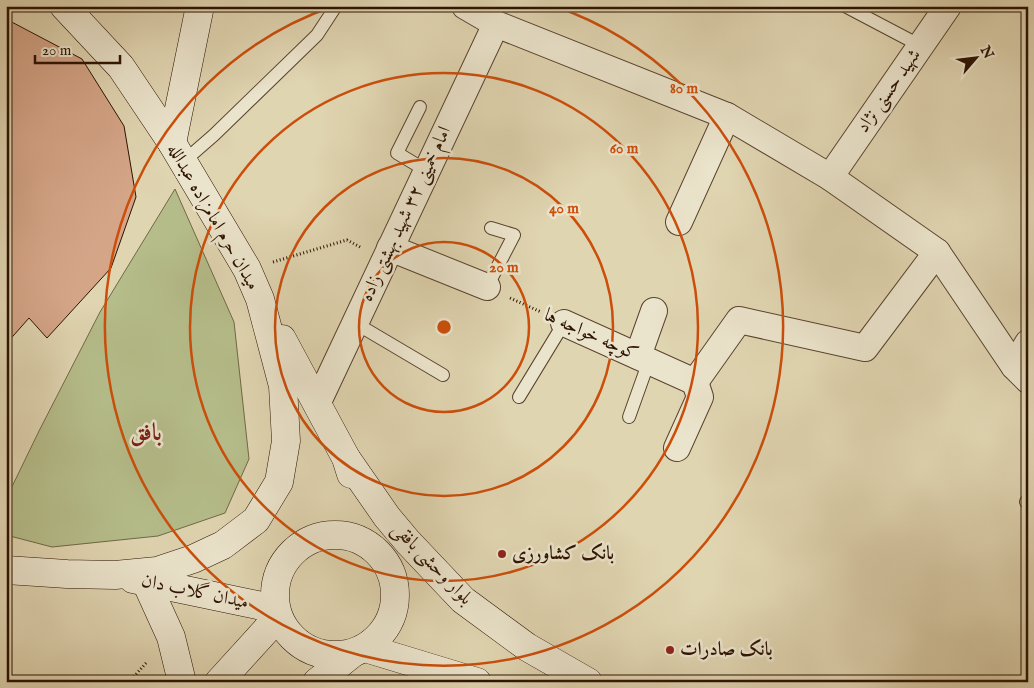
<svg xmlns="http://www.w3.org/2000/svg" width="1034" height="688" viewBox="0 0 1034 688" font-family="'IM FELL English',Amiri,serif">
<style>
.green{fill:#b5bd8a;stroke:#706846}
.building{fill:#d5a588;stroke:#2c1202}
.lines{fill:none;stroke-linecap:round;stroke-linejoin:round}
.lane-casing{stroke:#59432e;stroke-width:14}
.street-casing{stroke:#59432e;stroke-width:28}
.secondary-casing{stroke:#2c1202;stroke-width:29}
.path{stroke:#2c1202;stroke-width:3;stroke-dasharray:1 2.5;stroke-linecap:butt}
.lane{stroke:#ebe4cc;stroke-width:12}
.street{stroke:#ebe4cc;stroke-width:26}
.secondary{stroke:#ebe4cc;stroke-width:28}
.ring{fill:none;stroke:#cc4e0a;stroke-width:2.5}
.poi-dot{fill:#8f2418;stroke:#ebe4cc;stroke-width:2}
.labels{text-anchor:middle;dominant-baseline:central;stroke-width:5;stroke-linejoin:round;paint-order:stroke}
.street-label{font-size:19px;fill:#2c1202;stroke:#ebe4cc}
.poi-label{font-size:19px;font-weight:bold;fill:#2c1202;stroke:#ebe4cc;text-anchor:start}
.district-label{font-size:24px;font-weight:bold;fill:#7a1f14;stroke:#ebe4cc}
.centre{fill:#cc4e0a;stroke:#ebe4cc;stroke-width:2.5}
.ring-label{font-size:15px;text-anchor:middle;font-weight:bold;fill:#cc4e0a;stroke:#ebe4cc;stroke-width:5;stroke-linejoin:round;paint-order:stroke}
</style>
<rect width="100%" height="100%" fill="#e0d5b1"/>
<filter id="stains"><feTurbulence type="fractalNoise" baseFrequency=".004" numOctaves="4"/><feColorMatrix values="0 0 0 0 .2 0 0 0 0 .09 0 0 0 0 .02 0 0 0 .5 -.17"/></filter>
<radialGradient id="worn" r=".72"><stop offset=".6" stop-color="#630" stop-opacity="0"/><stop offset="1" stop-color="#630" stop-opacity=".3"/></radialGradient>
<polygon class="green" points="175,189 234,322 249,459 225,513 158,536 52,547 6,535 6,499 39,431 100,312"/>
<polygon class="building" points="6,19 82,59 124,126 136,197 111,268 47,338 29,318 6,344"/>
<g class="lines">
<defs>
<g id="lane">
<polyline points="845,6 921,46"/>
<polyline points="420,107 397,153 427,171"/>
<polyline points="183,162 214,135 317,35 336,6"/>
<polyline points="487,287 514,235 491,228"/>
<polyline points="355,323 443,375"/>
<polyline points="519,397 564,323"/>
<polyline points="629,417 649,361"/>
<polyline points="1026,502 1028,499"/>
</g>
<g id="street">
<polyline points="465,6 496,24 727,116 830,177 937,252 1014,366 1028,380"/>
<polyline points="830,177 948,6"/>
<polyline points="679,222 727,116"/>
<polyline points="390,248 487,287"/>
<polyline points="564,323 695,382"/>
<polyline points="638,356 654,311"/>
<polyline points="1014,366 1028,343"/>
<polyline points="695,382 739,320 865,348 937,252"/>
<polyline points="317,404 496,24"/>
<polyline points="677,448 700,397 695,382"/>
</g>
<g id="secondary">
<polyline points="172,143 200,6"/>
<polyline points="282,339 346,458 351,474"/>
<polyline points="346,458 387,517 408,542 463,600 527,647 588,682"/>
<circle cx="335" cy="595" r="60"/>
<polyline points="6,570 67,574 115,575 157,571 193,559 223,545 256,520 279,482 286,441 283,386 260,299 247,269 172,143 121,67 64,6"/>
<polyline points="133,579 276,609"/>
<polyline points="146,582 171,637 182,682"/>
<polyline points="365,648 477,682"/>
<polyline points="219,682 278,617"/>
<polyline points="317,682 353,653"/>
</g>
</defs>
<use href="#lane" class="lane-casing"/>
<use href="#street" class="street-casing"/>
<use href="#secondary" class="secondary-casing"/>
<g class="path">
<polyline points="273,262 347,240 362,248"/>
<polyline points="510,298 541,312"/>
<polyline points="129,682 147,662"/>
</g>
<use href="#lane" class="lane"/>
<use href="#street" class="street"/>
<use href="#secondary" class="secondary"/>
</g>
<g class="ring">
<circle cx="444" cy="327" r="85"/>
<circle cx="444" cy="327" r="169"/>
<circle cx="444" cy="327" r="254"/>
<path d="M554 6A339 339 0 1 1 334 6"/>
</g>
<g class="poi-dot">
<circle cx="502" cy="554" r="5"/>
<circle cx="670" cy="650" r="5"/>
</g>
<g class="labels">
<g class="street-label">
<text transform="translate(889 91) rotate(-55)">شهید حسنی نژاد</text>
<text transform="translate(406 214) rotate(-65)">امام خمینی ۳۲ شهید بهشتی زاده</text>
<text transform="translate(213 217) rotate(60)">میدان حرم امامزاده عبدالله</text>
<text transform="translate(591 335) rotate(24)">کوچه خواجه ها</text>
<text transform="translate(432 564) rotate(46)">بلوار وحشی بافقی</text>
<text transform="translate(195 592) rotate(12)">میدان گلاب دان</text>
</g>
<g class="poi-label">
<text x="512" y="554">بانک کشاورزی</text>
<text x="680" y="650">بانک صادرات</text>
</g>
<g class="district-label">
<text x="146" y="433">بافق</text>
</g>
</g>
<circle cx="444" cy="327" r="8" class="centre"/>
<g class="ring-label">
<text x="684" y="93">80 m</text>
<text x="624" y="153">60 m</text>
<text x="564" y="213">40 m</text>
<text x="504" y="272">20 m</text>
</g>
<rect width="1034" height="688" fill="none" stroke="#e0d5b1" stroke-width="25"/>
<rect x="8" y="8" width="1019" height="673" fill="none" stroke="#2c1202" stroke-width="2.5"/>
<rect x="12" y="12" width="1009" height="663" fill="none" stroke="#2c1202"/>
<g transform="translate(976 58) rotate(62)" stroke="#ebe4cc" stroke-width="4" paint-order="stroke">
<path d="M0-4L9 19L0 12L-9 19Z" fill="#2c1202"/>
<text y="-8" font-size="14" font-weight="bold" text-anchor="middle" fill="#2c1202">N</text>
</g>
<path d="M35 55v8h85v-8" fill="none" stroke="#2c1202" stroke-width="2.5"/>
<text x="42" y="55" font-size="15" fill="#2c1202" stroke="#ebe4cc" stroke-width="4" paint-order="stroke">20 m</text>
<rect width="100%" height="100%" filter="url(#stains)"/>
<rect width="100%" height="100%" fill="url(#worn)"/>
</svg>
